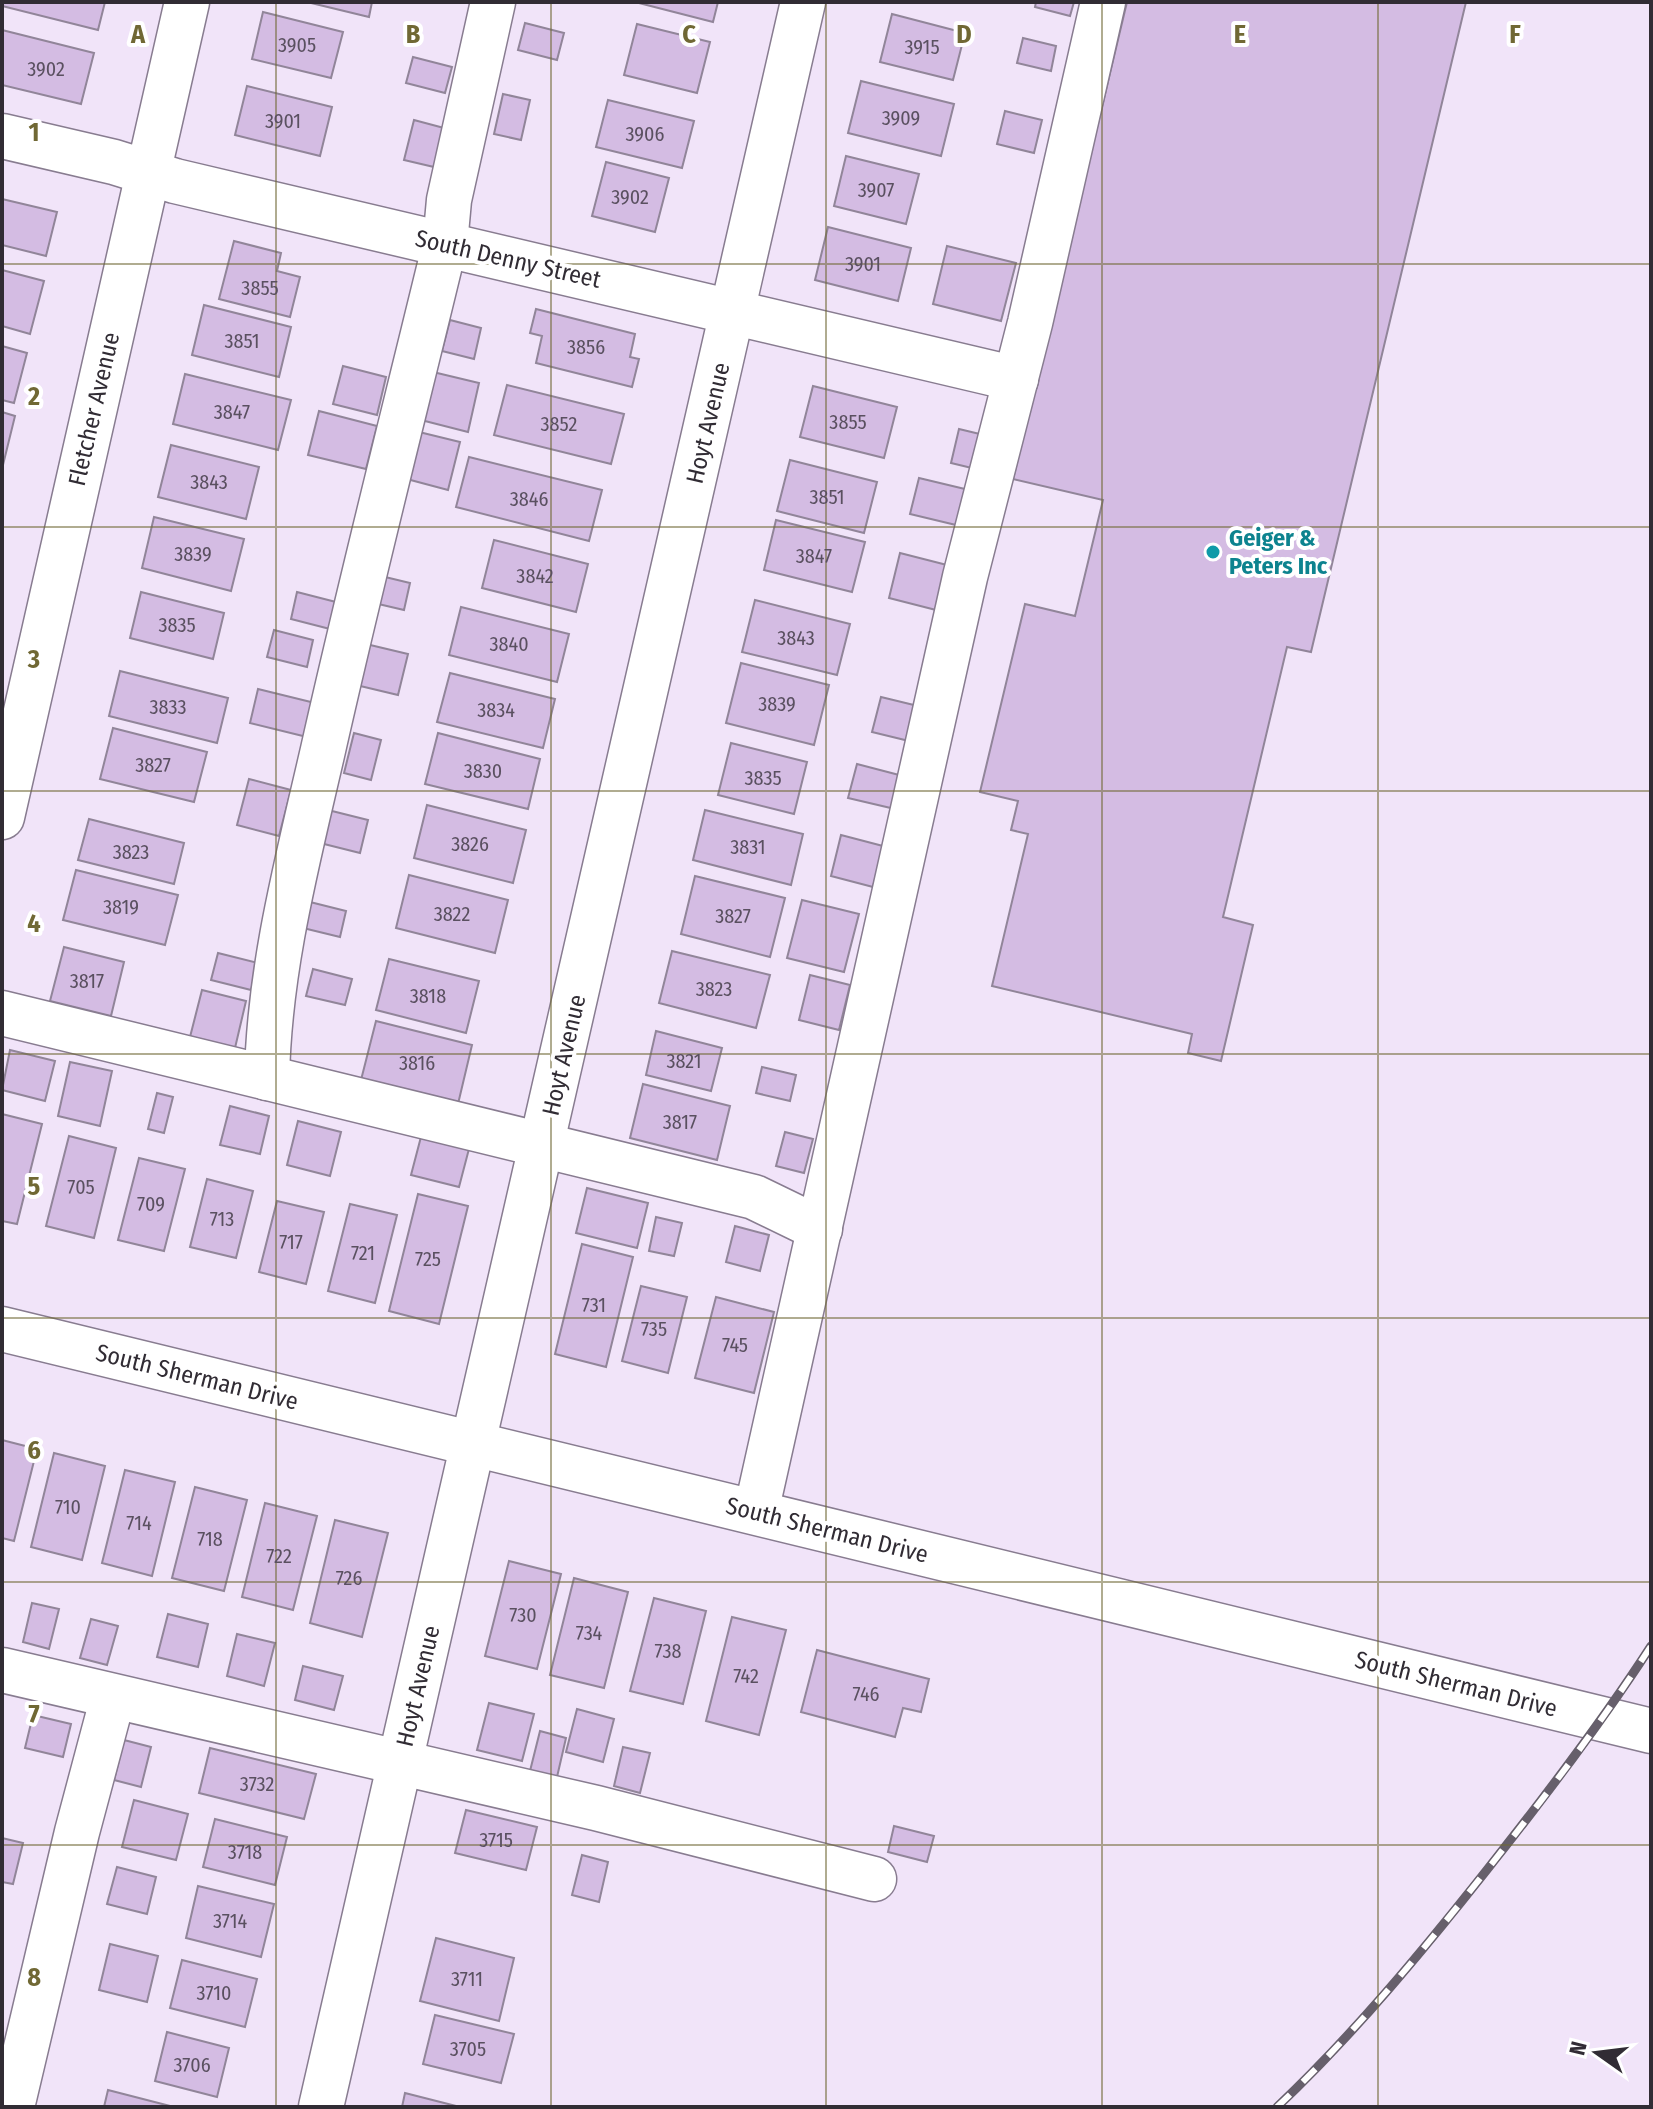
<svg xmlns="http://www.w3.org/2000/svg" width="1653" height="2109" viewBox="0 0 1653 2109" font-family="'Fira Sans Condensed',sans-serif">
<style>
.building{fill:#d4bce3;stroke:#918599;stroke-width:2}
.lines{fill:none;stroke-linecap:round;stroke-linejoin:round}
.minor-casing{stroke:#887c90;stroke-width:47}
.major-casing{stroke:#887c90;stroke-width:47}
.minor{stroke:#fff;stroke-width:44}
.major{stroke:#fff;stroke-width:44}
.rail-casing{stroke:#665f6b;stroke-width:9}
.rail{stroke:#fff;stroke-width:6;stroke-dasharray:18;stroke-linecap:butt}
.grid{fill:none;stroke:#706834;stroke-width:2;stroke-opacity:0.55}
.culture-dot{fill:#0f9aa8;stroke:#fff;stroke-width:3}
.labels{text-anchor:middle;dominant-baseline:central;stroke-width:8;stroke-linejoin:round;paint-order:stroke}
.number-label{font-size:20px;fill:#5a5060}
.street-label{font-size:24px;fill:#312c34;stroke:#fff}
.culture-label{font-size:24px;font-weight:bold;fill:#0d838f;stroke:#fff;text-anchor:start}
.grid-label{font-size:26px;text-anchor:middle;font-weight:bold;fill:#706834;stroke:#fff;stroke-width:8;stroke-linejoin:round;paint-order:stroke}
</style>
<rect width="100%" height="100%" fill="#f1e4f9"/>
<g class="building">
<polygon points="2,2 105,2 98,30 2,6"/>
<polygon points="307,2 372,2 369,17"/>
<polygon points="635,2 718,2 713,22"/>
<polygon points="1036,2 1074,2 1070,16 1035,7"/>
<polygon points="1127,2 1466,2 1311,652 1287,647 1223,917 1253,925 1221,1061 1188,1053 1192,1034 992,986 1028,834 1011,830 1018,801 980,792 1025,604 1075,616 1103,500 1013,479"/>
<polygon points="263,12 343,32 331,78 252,59"/>
<polygon points="892,14 965,33 953,80 880,62"/>
<polygon points="525,23 564,33 557,60 518,50"/>
<polygon points="637,24 710,42 697,93 624,75"/>
<polygon points="2,30 94,53 81,104 2,85"/>
<polygon points="1023,38 1056,46 1051,71 1017,63"/>
<polygon points="413,57 452,67 445,93 406,83"/>
<polygon points="861,81 954,104 941,156 848,133"/>
<polygon points="247,86 332,107 320,156 235,135"/>
<polygon points="503,94 530,100 521,140 494,134"/>
<polygon points="608,100 694,121 682,168 596,147"/>
<polygon points="1005,111 1042,120 1034,153 997,144"/>
<polygon points="414,120 444,128 434,167 404,160"/>
<polygon points="846,156 919,174 906,224 834,206"/>
<polygon points="606,162 669,178 655,232 592,216"/>
<polygon points="2,199 57,212 46,256 2,245"/>
<polygon points="828,227 911,248 898,301 815,280"/>
<polygon points="234,241 281,253 277,271 300,277 290,317 219,299"/>
<polygon points="947,246 1016,263 1001,321 933,304"/>
<polygon points="2,270 44,281 30,334 2,326"/>
<polygon points="204,305 291,327 279,377 192,355"/>
<polygon points="536,309 635,334 630,357 639,359 632,387 536,363 542,336 530,333"/>
<polygon points="450,320 481,328 474,359 442,351"/>
<polygon points="2,346 27,353 14,403 2,400"/>
<polygon points="343,366 386,377 377,415 333,404"/>
<polygon points="433,372 479,383 468,432 421,420"/>
<polygon points="185,374 291,400 278,450 173,424"/>
<polygon points="507,385 624,414 611,464 494,435"/>
<polygon points="813,386 897,407 884,458 800,437"/>
<polygon points="319,411 377,426 366,469 308,455"/>
<polygon points="2,412 15,416 2,469"/>
<polygon points="959,429 984,435 976,469 951,463"/>
<polygon points="415,431 460,442 448,490 403,478"/>
<polygon points="171,445 259,467 246,519 158,497"/>
<polygon points="469,457 602,490 589,541 456,507"/>
<polygon points="790,460 877,482 864,533 777,511"/>
<polygon points="919,478 965,489 956,525 910,514"/>
<polygon points="154,517 244,539 231,591 142,568"/>
<polygon points="776,520 865,542 852,592 764,570"/>
<polygon points="494,540 588,564 576,612 482,588"/>
<polygon points="900,553 947,565 936,610 889,598"/>
<polygon points="381,576 410,583 404,610 374,603"/>
<polygon points="141,592 224,613 213,659 130,638"/>
<polygon points="297,592 336,602 330,629 291,619"/>
<polygon points="755,600 850,624 837,675 742,652"/>
<polygon points="461,607 569,634 557,682 449,655"/>
<polygon points="274,630 313,640 307,667 267,657"/>
<polygon points="366,644 408,654 398,695 356,685"/>
<polygon points="741,663 829,685 814,745 726,723"/>
<polygon points="120,671 228,698 217,743 109,716"/>
<polygon points="450,673 555,699 543,748 437,722"/>
<polygon points="258,689 315,703 307,737 250,723"/>
<polygon points="881,697 918,706 909,741 872,732"/>
<polygon points="113,728 207,752 194,802 100,779"/>
<polygon points="354,733 381,740 371,780 344,773"/>
<polygon points="438,733 540,759 528,809 425,784"/>
<polygon points="731,743 807,762 794,814 718,795"/>
<polygon points="857,764 903,776 895,809 848,798"/>
<polygon points="249,779 291,790 279,836 237,825"/>
<polygon points="427,805 526,830 513,883 414,858"/>
<polygon points="328,810 368,820 360,853 320,843"/>
<polygon points="705,810 803,834 791,885 693,860"/>
<polygon points="89,819 184,843 174,884 78,860"/>
<polygon points="841,835 883,846 873,887 831,876"/>
<polygon points="76,870 178,895 165,945 63,920"/>
<polygon points="409,875 508,900 495,953 396,928"/>
<polygon points="695,876 785,898 770,957 681,934"/>
<polygon points="802,900 859,914 844,972 787,958"/>
<polygon points="310,902 346,911 340,937 303,928"/>
<polygon points="64,947 124,962 111,1016 50,1001"/>
<polygon points="672,951 770,975 756,1028 659,1003"/>
<polygon points="218,953 258,963 251,990 211,980"/>
<polygon points="389,959 479,981 466,1033 376,1010"/>
<polygon points="313,969 352,979 345,1005 306,996"/>
<polygon points="810,975 850,985 839,1030 799,1020"/>
<polygon points="202,990 246,1001 235,1048 190,1037"/>
<polygon points="376,1021 472,1045 458,1104 361,1080"/>
<polygon points="656,1031 722,1048 711,1091 646,1075"/>
<polygon points="10,1050 55,1061 45,1101 2,1090"/>
<polygon points="70,1062 112,1071 100,1126 58,1116"/>
<polygon points="762,1067 796,1075 790,1101 756,1093"/>
<polygon points="643,1084 730,1106 717,1160 630,1138"/>
<polygon points="157,1093 173,1097 164,1133 148,1129"/>
<polygon points="230,1106 269,1116 260,1154 220,1145"/>
<polygon points="2,1114 42,1124 17,1224 2,1221"/>
<polygon points="298,1121 341,1132 330,1176 287,1165"/>
<polygon points="785,1132 813,1139 804,1173 776,1166"/>
<polygon points="422,1133 470,1145 459,1187 411,1175"/>
<polygon points="69,1136 116,1148 94,1238 46,1226"/>
<polygon points="139,1158 185,1169 164,1251 118,1240"/>
<polygon points="207,1179 253,1191 236,1258 190,1247"/>
<polygon points="587,1188 648,1203 637,1248 576,1233"/>
<polygon points="418,1194 468,1206 439,1324 389,1311"/>
<polygon points="277,1201 324,1212 306,1284 259,1272"/>
<polygon points="350,1204 397,1215 375,1303 328,1291"/>
<polygon points="656,1217 682,1223 674,1256 649,1251"/>
<polygon points="735,1226 769,1235 760,1271 726,1262"/>
<polygon points="582,1244 633,1257 606,1367 555,1354"/>
<polygon points="641,1286 687,1297 668,1373 622,1361"/>
<polygon points="716,1297 774,1312 754,1393 695,1378"/>
<polygon points="2,1440 37,1449 14,1541 2,1538"/>
<polygon points="54,1453 105,1466 82,1560 31,1547"/>
<polygon points="125,1470 175,1482 152,1576 102,1563"/>
<polygon points="195,1487 247,1500 224,1591 172,1578"/>
<polygon points="265,1503 317,1516 293,1610 242,1597"/>
<polygon points="335,1520 388,1533 362,1637 310,1623"/>
<polygon points="509,1561 561,1574 537,1669 485,1656"/>
<polygon points="574,1578 628,1592 604,1688 550,1675"/>
<polygon points="654,1598 706,1611 683,1704 630,1691"/>
<polygon points="32,1603 59,1609 49,1649 23,1642"/>
<polygon points="168,1614 208,1624 198,1667 157,1657"/>
<polygon points="732,1617 786,1630 759,1735 706,1721"/>
<polygon points="91,1619 118,1626 107,1665 80,1658"/>
<polygon points="237,1634 275,1643 264,1686 227,1676"/>
<polygon points="817,1650 929,1679 921,1712 903,1708 895,1737 801,1712"/>
<polygon points="303,1666 343,1676 334,1710 295,1700"/>
<polygon points="489,1703 534,1714 522,1761 477,1750"/>
<polygon points="577,1709 614,1719 603,1762 566,1752"/>
<polygon points="33,1715 71,1724 63,1757 25,1748"/>
<polygon points="540,1731 566,1738 557,1777 530,1771"/>
<polygon points="124,1740 151,1747 141,1787 114,1780"/>
<polygon points="623,1747 650,1753 640,1793 614,1786"/>
<polygon points="210,1748 316,1774 304,1819 199,1793"/>
<polygon points="134,1800 188,1814 176,1860 122,1847"/>
<polygon points="466,1810 537,1827 526,1870 455,1853"/>
<polygon points="215,1819 287,1837 275,1885 203,1867"/>
<polygon points="894,1826 934,1836 927,1862 888,1852"/>
<polygon points="2,1838 23,1843 13,1884 2,1882"/>
<polygon points="582,1855 608,1862 599,1902 572,1895"/>
<polygon points="117,1867 156,1877 147,1914 107,1904"/>
<polygon points="198,1886 274,1904 261,1957 186,1938"/>
<polygon points="436,1938 514,1958 499,2021 420,2001"/>
<polygon points="110,1944 158,1956 147,2002 99,1990"/>
<polygon points="182,1960 257,1979 245,2027 170,2008"/>
<polygon points="435,2015 514,2034 501,2083 423,2064"/>
<polygon points="167,2032 229,2048 217,2097 155,2081"/>
<polygon points="108,2090 174,2107 104,2107"/>
<polygon points="405,2093 460,2107 402,2107"/>
</g>
<g class="lines">
<defs>
<g id="minor">
<polyline points="2,136 114,162 175,181 1016,379"/>
<polyline points="2,817 187,2"/>
<polyline points="2,1013 754,1197 820,1229"/>
<path d="M267,1078C269,967 298,859 323,750C361,581 404,413 445,244L449,200L493,2"/>
<polyline points="756,1512 965,577 1030,323 1103,2"/>
<polyline points="2,1670 596,1808 874,1879"/>
<polyline points="12,2107 77,1832 113,1697"/>
<polyline points="321,2107 803,2"/>
</g>
<polyline id="major" points="2,1329 1651,1731"/>
</defs>
<use href="#minor" class="minor-casing"/>
<use href="#major" class="major-casing"/>
<use href="#minor" class="minor"/>
<use href="#major" class="major"/>
<defs>
<path id="rail" d="M1277,2107C1353,2035 1421,1953 1486,1871C1544,1798 1600,1725 1651,1646"/>
</defs>
<use href="#rail" class="rail-casing"/>
<use href="#rail" class="rail"/>
</g>
<path class="grid" d="M276,2V2107M551,2V2107M826,2V2107M1102,2V2107M1378,2V2107M2,264H1651M2,527H1651M2,791H1651M2,1054H1651M2,1318H1651M2,1582H1651M2,1845H1651"/>
<circle class="culture-dot" cx="1213" cy="552" r="8"/>
<g class="labels">
<g class="number-label">
<text x="297" y="45">3905</text>
<text x="922" y="47">3915</text>
<text x="46" y="69">3902</text>
<text x="901" y="118">3909</text>
<text x="283" y="121">3901</text>
<text x="645" y="134">3906</text>
<text x="876" y="190">3907</text>
<text x="630" y="197">3902</text>
<text x="863" y="264">3901</text>
<text x="260" y="288">3855</text>
<text x="242" y="341">3851</text>
<text x="586" y="347">3856</text>
<text x="232" y="412">3847</text>
<text x="848" y="422">3855</text>
<text x="559" y="424">3852</text>
<text x="209" y="482">3843</text>
<text x="827" y="497">3851</text>
<text x="529" y="499">3846</text>
<text x="193" y="554">3839</text>
<text x="814" y="556">3847</text>
<text x="535" y="576">3842</text>
<text x="177" y="625">3835</text>
<text x="796" y="638">3843</text>
<text x="509" y="644">3840</text>
<text x="777" y="704">3839</text>
<text x="168" y="707">3833</text>
<text x="496" y="710">3834</text>
<text x="153" y="765">3827</text>
<text x="483" y="771">3830</text>
<text x="763" y="778">3835</text>
<text x="470" y="844">3826</text>
<text x="748" y="847">3831</text>
<text x="131" y="852">3823</text>
<text x="121" y="907">3819</text>
<text x="452" y="914">3822</text>
<text x="733" y="916">3827</text>
<text x="87" y="981">3817</text>
<text x="714" y="989">3823</text>
<text x="428" y="996">3818</text>
<text x="684" y="1061">3821</text>
<text x="417" y="1063">3816</text>
<text x="680" y="1122">3817</text>
<text x="81" y="1187">705</text>
<text x="151" y="1204">709</text>
<text x="222" y="1219">713</text>
<text x="291" y="1242">717</text>
<text x="363" y="1253">721</text>
<text x="428" y="1259">725</text>
<text x="594" y="1305">731</text>
<text x="654" y="1329">735</text>
<text x="735" y="1345">745</text>
<text x="68" y="1507">710</text>
<text x="139" y="1523">714</text>
<text x="210" y="1539">718</text>
<text x="279" y="1556">722</text>
<text x="349" y="1578">726</text>
<text x="523" y="1615">730</text>
<text x="589" y="1633">734</text>
<text x="668" y="1651">738</text>
<text x="746" y="1676">742</text>
<text x="866" y="1694">746</text>
<text x="257" y="1784">3732</text>
<text x="496" y="1840">3715</text>
<text x="245" y="1852">3718</text>
<text x="230" y="1921">3714</text>
<text x="467" y="1979">3711</text>
<text x="214" y="1993">3710</text>
<text x="468" y="2049">3705</text>
<text x="192" y="2065">3706</text>
</g>
<g class="street-label">
<text transform="translate(508 259) rotate(13)">South Denny Street</text>
<text transform="translate(94 409) rotate(-77)">Fletcher Avenue</text>
<text transform="translate(708 423) rotate(-77)">Hoyt Avenue</text>
<text transform="translate(564 1055) rotate(-77)">Hoyt Avenue</text>
<text transform="translate(197 1377) rotate(14)">South Sherman Drive</text>
<text transform="translate(827 1530) rotate(14)">South Sherman Drive</text>
<text transform="translate(1456 1684) rotate(14)">South Sherman Drive</text>
<text transform="translate(418 1686) rotate(-77)">Hoyt Avenue</text>
</g>
<g class="culture-label">
<text x="1229" y="538">Geiger &amp;<tspan x="1229" dy="28">Peters Inc</tspan></text>
</g>
</g>
<g class="grid-label">
<text x="138" y="43">A</text>
<text x="413" y="43">B</text>
<text x="689" y="43">C</text>
<text x="964" y="43">D</text>
<text x="1240" y="43">E</text>
<text x="1515" y="43">F</text>
<text x="34" y="141">1</text>
<text x="34" y="405">2</text>
<text x="34" y="668">3</text>
<text x="34" y="932">4</text>
<text x="34" y="1195">5</text>
<text x="34" y="1459">6</text>
<text x="34" y="1723">7</text>
<text x="34" y="1986">8</text>
</g>
<rect width="1653" height="2109" fill="none" stroke="#312c34" stroke-width="8"/>
<g transform="translate(1597 2053) rotate(284)" stroke="#ffffff" stroke-width="6" paint-order="stroke">
<path d="M0-6L14 30L0 20L-14 30Z" fill="#312c34"/>
<text y="-12" font-size="22" font-weight="bold" text-anchor="middle" fill="#312c34">N</text>
</g>
</svg>
